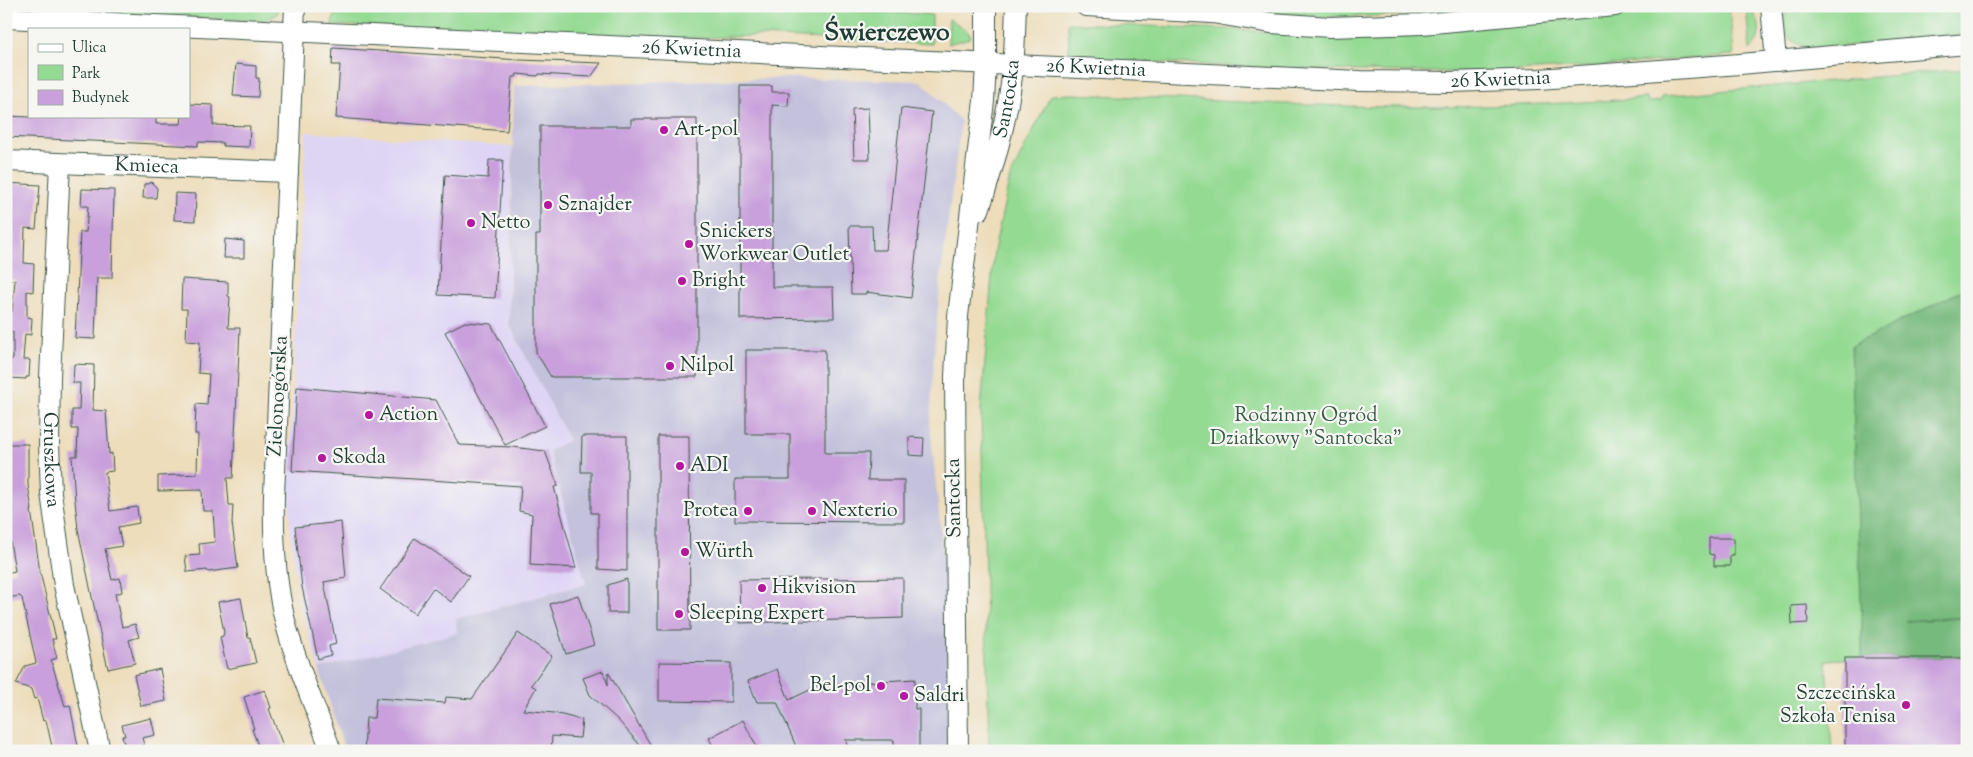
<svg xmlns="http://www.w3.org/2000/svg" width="1973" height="757" viewBox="0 0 1973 757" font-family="'Sorts Mill Goudy',serif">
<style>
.built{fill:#ded5f5}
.industrial{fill:#c3c1db}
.green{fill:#94da93;stroke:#5a8c64}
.forest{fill:#77ba7d;stroke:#4b7c58}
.building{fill:#c9a0db}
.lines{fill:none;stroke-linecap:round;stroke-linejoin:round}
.minor-casing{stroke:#3e5548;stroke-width:22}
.minor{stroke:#fff;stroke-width:20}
.poi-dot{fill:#b5179e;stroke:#f6f6f2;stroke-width:2}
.labels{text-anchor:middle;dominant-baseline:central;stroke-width:4.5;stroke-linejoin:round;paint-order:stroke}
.street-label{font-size:20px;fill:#1f3d34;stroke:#f6f6f2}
.poi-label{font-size:20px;fill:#1f3d34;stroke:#f6f6f2;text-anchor:start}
.park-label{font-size:20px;fill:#365c47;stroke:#f6f6f2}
.district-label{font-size:25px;font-weight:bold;fill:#1f3d34;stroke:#f6f6f2}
</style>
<rect width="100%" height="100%" fill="#f6f6f2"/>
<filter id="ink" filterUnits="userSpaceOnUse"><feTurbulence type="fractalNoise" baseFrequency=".02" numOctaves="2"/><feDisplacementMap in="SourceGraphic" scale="10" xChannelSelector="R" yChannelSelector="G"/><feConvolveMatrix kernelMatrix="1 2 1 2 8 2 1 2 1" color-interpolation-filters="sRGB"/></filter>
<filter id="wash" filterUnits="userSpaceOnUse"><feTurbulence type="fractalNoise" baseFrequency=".0096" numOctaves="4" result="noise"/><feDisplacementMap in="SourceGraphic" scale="20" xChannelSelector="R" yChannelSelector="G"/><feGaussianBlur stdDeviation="1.12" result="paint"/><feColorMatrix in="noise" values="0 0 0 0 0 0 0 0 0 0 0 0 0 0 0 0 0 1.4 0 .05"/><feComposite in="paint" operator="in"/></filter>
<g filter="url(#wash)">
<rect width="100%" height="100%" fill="#edddbb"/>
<polygon class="built" points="306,132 512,147 509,324 569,440 549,451 586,584 456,619 458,633 319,669 300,602 290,528 289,471"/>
<polygon class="industrial" points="789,78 921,81 961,121 942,267 935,341 930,424 950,624 953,751 345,751 319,669 457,633 456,619 586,584 549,451 569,440 509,324 514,86"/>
<g class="green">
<polygon points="6,6 280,6 276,15 264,21 6,10"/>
<polygon points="339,6 753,6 921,14 932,15 932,44 757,36 663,39 331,25"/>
<polygon points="1262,6 1512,6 1418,15 1327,17 1269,13"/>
<path d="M1709,6H1729L1734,55C1643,62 1553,72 1462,72C1331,73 1200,64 1069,58L1068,23L1225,29L1282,33L1435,31Z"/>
<path d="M1789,6H1967V35L1822,48C1816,48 1808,48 1802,46C1783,40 1779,22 1789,6Z"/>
<path d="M1746,7C1762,17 1764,37 1750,50Z"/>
<polygon points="949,19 962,27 971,35 970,38 948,44"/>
<path d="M1967,69V288L1851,346L1862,624V658L1826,660L1832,751H989L981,410L994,251L1010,177L1051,95L1073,94C1194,99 1317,108 1439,107C1508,106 1577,103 1646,98L1648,102L1661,101L1662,96Z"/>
</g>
<polygon class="forest" points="1967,288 1967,617 1905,621 1967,618 1967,657 1862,658 1862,623 1851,346"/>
<g id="blocks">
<g class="building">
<polygon points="333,48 520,60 601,63 591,77 539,74 538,76 517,74 516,77 512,77 507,131 336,118 340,65 332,65"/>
<polygon points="236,64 256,66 256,78 259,78 258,97 233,96"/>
<polygon points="740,86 772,86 772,92 789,92 788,106 772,105 772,287 833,287 834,318 740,319"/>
<polygon points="189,104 213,105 213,125 250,126 249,147 223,146 223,143 198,142 198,146 6,137 6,116 54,118 54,116 156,116 156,124 181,124 182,116 189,116"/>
<polygon points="868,108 870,159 854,159 852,109"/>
<polygon points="901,108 932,112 911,298 866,292 866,294 851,294 849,226 872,226 873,250 886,250"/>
<polygon points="631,119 697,119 697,377 551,377 536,352 536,235 540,235 540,126 631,126"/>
<polygon points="489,160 503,160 495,298 438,295 445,175 488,178"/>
<polygon points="151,182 157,188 156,198 143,198 144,184 148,184"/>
<polygon points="6,183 40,185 36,229 25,228 24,263 34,264 33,292 27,291 27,317 32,318 31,335 25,334 23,360 30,360 29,377 26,377 26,379 10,378 10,359 13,359 13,332 6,332 6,312 12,312 15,280 6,280"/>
<polygon points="82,189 114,190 112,278 97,278 95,339 75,338 80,232 86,232 88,206 81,206"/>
<polygon points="175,193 196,194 195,221 174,220"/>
<polygon points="225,239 244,241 244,258 224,258"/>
<polygon points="182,279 228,282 228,296 230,297 228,328 240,328 233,478 227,478 229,505 233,505 232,523 238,568 208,572 207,570 187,572 185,556 200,555 199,544 215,542 213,511 203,511 202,490 158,491 158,476 197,474 198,434 195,434 196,404 207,405 209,374 198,373 200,342 186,341 187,309 181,309"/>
<polygon points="465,322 491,324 545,426 505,445 445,332"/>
<polygon points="746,350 825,350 825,453 869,453 868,480 904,480 904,522 735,521 735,479 790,479 790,434 746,434"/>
<polygon points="74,364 94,365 93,410 106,411 109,454 112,453 113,471 105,472 110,511 137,507 139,523 118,527 122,546 105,549 112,580 120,578 122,592 115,594 122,627 135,624 139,637 129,640 135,663 108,669 92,597 78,529 75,501 72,456 77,456 78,429 72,429 72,410 79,410 80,383 73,383"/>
<polygon points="297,387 436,400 459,445 512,447 545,451 558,486 554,487 576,568 530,565 532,514 519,511 521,486 292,471"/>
<polygon points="582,436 627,436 627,571 598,569 598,513 591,513 591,472 581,472"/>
<polygon points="658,436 689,436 690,630 658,630"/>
<polygon points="909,437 924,438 923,456 909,455"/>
<polygon points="6,444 28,444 28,485 32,510 31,510 40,572 56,639 52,639 57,658 51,660 65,706 70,705 79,751 53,751 46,720 43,721 37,698 34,699 31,689 16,684 25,666 36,663 22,598 20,596 6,598 6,573 15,571 6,517"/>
<polygon points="341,522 346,578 324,582 336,644 329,646 331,655 318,659 302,587 295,527"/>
<polygon points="415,538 469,576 451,602 433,588 415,614 380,589"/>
<polygon points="1709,538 1734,538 1734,555 1730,555 1730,566 1714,566 1714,555 1709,554"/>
<polygon points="903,578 903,618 740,623 739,580"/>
<polygon points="627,579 627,613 608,613 608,585"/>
<polygon points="578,595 594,645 566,654 550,604"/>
<polygon points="241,598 248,638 250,637 256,663 227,669 220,637 223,636 224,632 218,602"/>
<polygon points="1807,605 1808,623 1792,624 1791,606"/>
<polygon points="518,633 552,656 531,685 536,688 523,710 554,713 582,720 580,738 552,736 551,751 447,751 394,746 394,751 364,751 366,718 374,718 376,698 445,703 446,697 472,699"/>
<rect x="1845" y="658" width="122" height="93"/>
<polygon points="659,662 731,663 731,702 659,701"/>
<polygon points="160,669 166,701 141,706 134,675"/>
<polygon points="777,669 789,700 820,685 915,679 915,709 919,709 919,751 894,751 894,740 845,740 850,751 798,751 777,702 757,702 748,681"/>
<polygon points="603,671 608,685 608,672 654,751 645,751 618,720 590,695 583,678"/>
<polygon points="265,690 271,708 269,709 285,751 260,751 252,729 254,729 244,697"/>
<polygon points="151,718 155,735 142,738 146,751 126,751 122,736 125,736 122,725"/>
<polygon points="743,720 759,751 715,751 709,738"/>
</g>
</g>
</g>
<g filter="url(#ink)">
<use href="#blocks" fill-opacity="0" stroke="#3e5548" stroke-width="1"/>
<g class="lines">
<defs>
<g id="minor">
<path d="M295,6L274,495C273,537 275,580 285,621C296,665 316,708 331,751"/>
<polyline points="1086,6 1212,13 1271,23 1330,27 1422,24 1615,6"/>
<polyline points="1771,6 1776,61"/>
<path id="s1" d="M6,18L1360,81L1451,82L1539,79L1740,64L1967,44"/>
<path id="s2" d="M6,161L288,172"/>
<path id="s3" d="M60,164L50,377L49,444L51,493L64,585L100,751"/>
<path id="s4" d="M979,210C994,166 1007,122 1012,76C1015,53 1015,29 1016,6"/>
<polyline points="958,751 955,377 958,316 984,101 986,64 986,6"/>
</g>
</defs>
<use href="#minor" class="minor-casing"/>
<use href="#minor" class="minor"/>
</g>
</g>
<g class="poi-dot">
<circle cx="664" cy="130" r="5"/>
<circle cx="548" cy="205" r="5"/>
<circle cx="471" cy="223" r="5"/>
<circle cx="689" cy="244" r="5"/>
<circle cx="682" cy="281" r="5"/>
<circle cx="670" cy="366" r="5"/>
<circle cx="369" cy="415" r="5"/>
<circle cx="322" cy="458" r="5"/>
<circle cx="680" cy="466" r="5"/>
<circle cx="748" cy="511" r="5"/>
<circle cx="812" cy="511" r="5"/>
<circle cx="685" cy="552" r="5"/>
<circle cx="762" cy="588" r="5"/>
<circle cx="679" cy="614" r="5"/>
<circle cx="881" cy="686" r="5"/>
<circle cx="904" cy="696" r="5"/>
<circle cx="1906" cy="705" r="5"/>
</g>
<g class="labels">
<g class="street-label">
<text stroke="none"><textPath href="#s1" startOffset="686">26 Kwietnia</textPath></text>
<text stroke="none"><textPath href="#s1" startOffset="1091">26 Kwietnia</textPath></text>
<text stroke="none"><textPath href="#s1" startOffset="1496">26 Kwietnia</textPath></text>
<text stroke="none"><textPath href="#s4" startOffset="115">Santocka</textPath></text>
<text stroke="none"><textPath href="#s2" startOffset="141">Kmieca</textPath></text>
<text transform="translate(279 396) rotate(-87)">Zielonogórska</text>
<text stroke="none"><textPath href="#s3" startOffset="296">Gruszkowa</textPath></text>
<text transform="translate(955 498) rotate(-91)">Santocka</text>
</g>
<g class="poi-label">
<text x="674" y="130">Art-pol</text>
<text x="558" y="205">Sznajder</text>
<text x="481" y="223">Netto</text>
<text x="699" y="232">Snickers<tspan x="699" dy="23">Workwear Outlet</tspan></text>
<text x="692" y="281">Bright</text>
<text x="680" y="366">Nilpol</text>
<text x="379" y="415">Action</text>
<text x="332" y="458">Skoda</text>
<text x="690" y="466">ADI</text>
<text x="738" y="511" text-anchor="end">Protea</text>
<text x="822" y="511">Nexterio</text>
<text x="695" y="552">Würth</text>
<text x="772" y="588">Hikvision</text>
<text x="689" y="614">Sleeping Expert</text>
<text x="871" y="686" text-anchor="end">Bel-pol</text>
<text x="1896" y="694" text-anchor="end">Szczecińska<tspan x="1896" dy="23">Szkoła Tenisa</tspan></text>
<text x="914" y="696">Saldri</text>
</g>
<g class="park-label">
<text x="1306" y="416">Rodzinny Ogród<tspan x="1306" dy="23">Działkowy "Santocka"</tspan></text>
</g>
<g class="district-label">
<text x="887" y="34">Świerczewo</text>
</g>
</g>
<rect width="1973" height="757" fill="none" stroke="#f6f6f2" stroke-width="25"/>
<rect x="28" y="28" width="162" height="90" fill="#f6f6f2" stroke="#a0aca6"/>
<rect x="38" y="44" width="25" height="8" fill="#ffffff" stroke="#a0aca6"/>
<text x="72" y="52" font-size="15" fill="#1f3d34">Ulica</text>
<rect x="38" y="65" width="25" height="15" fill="#94da93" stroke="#a0aca6"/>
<text x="72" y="78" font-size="15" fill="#1f3d34">Park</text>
<rect x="38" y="90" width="25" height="15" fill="#c9a0db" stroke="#a0aca6"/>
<text x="72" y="102" font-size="15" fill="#1f3d34">Budynek</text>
</svg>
